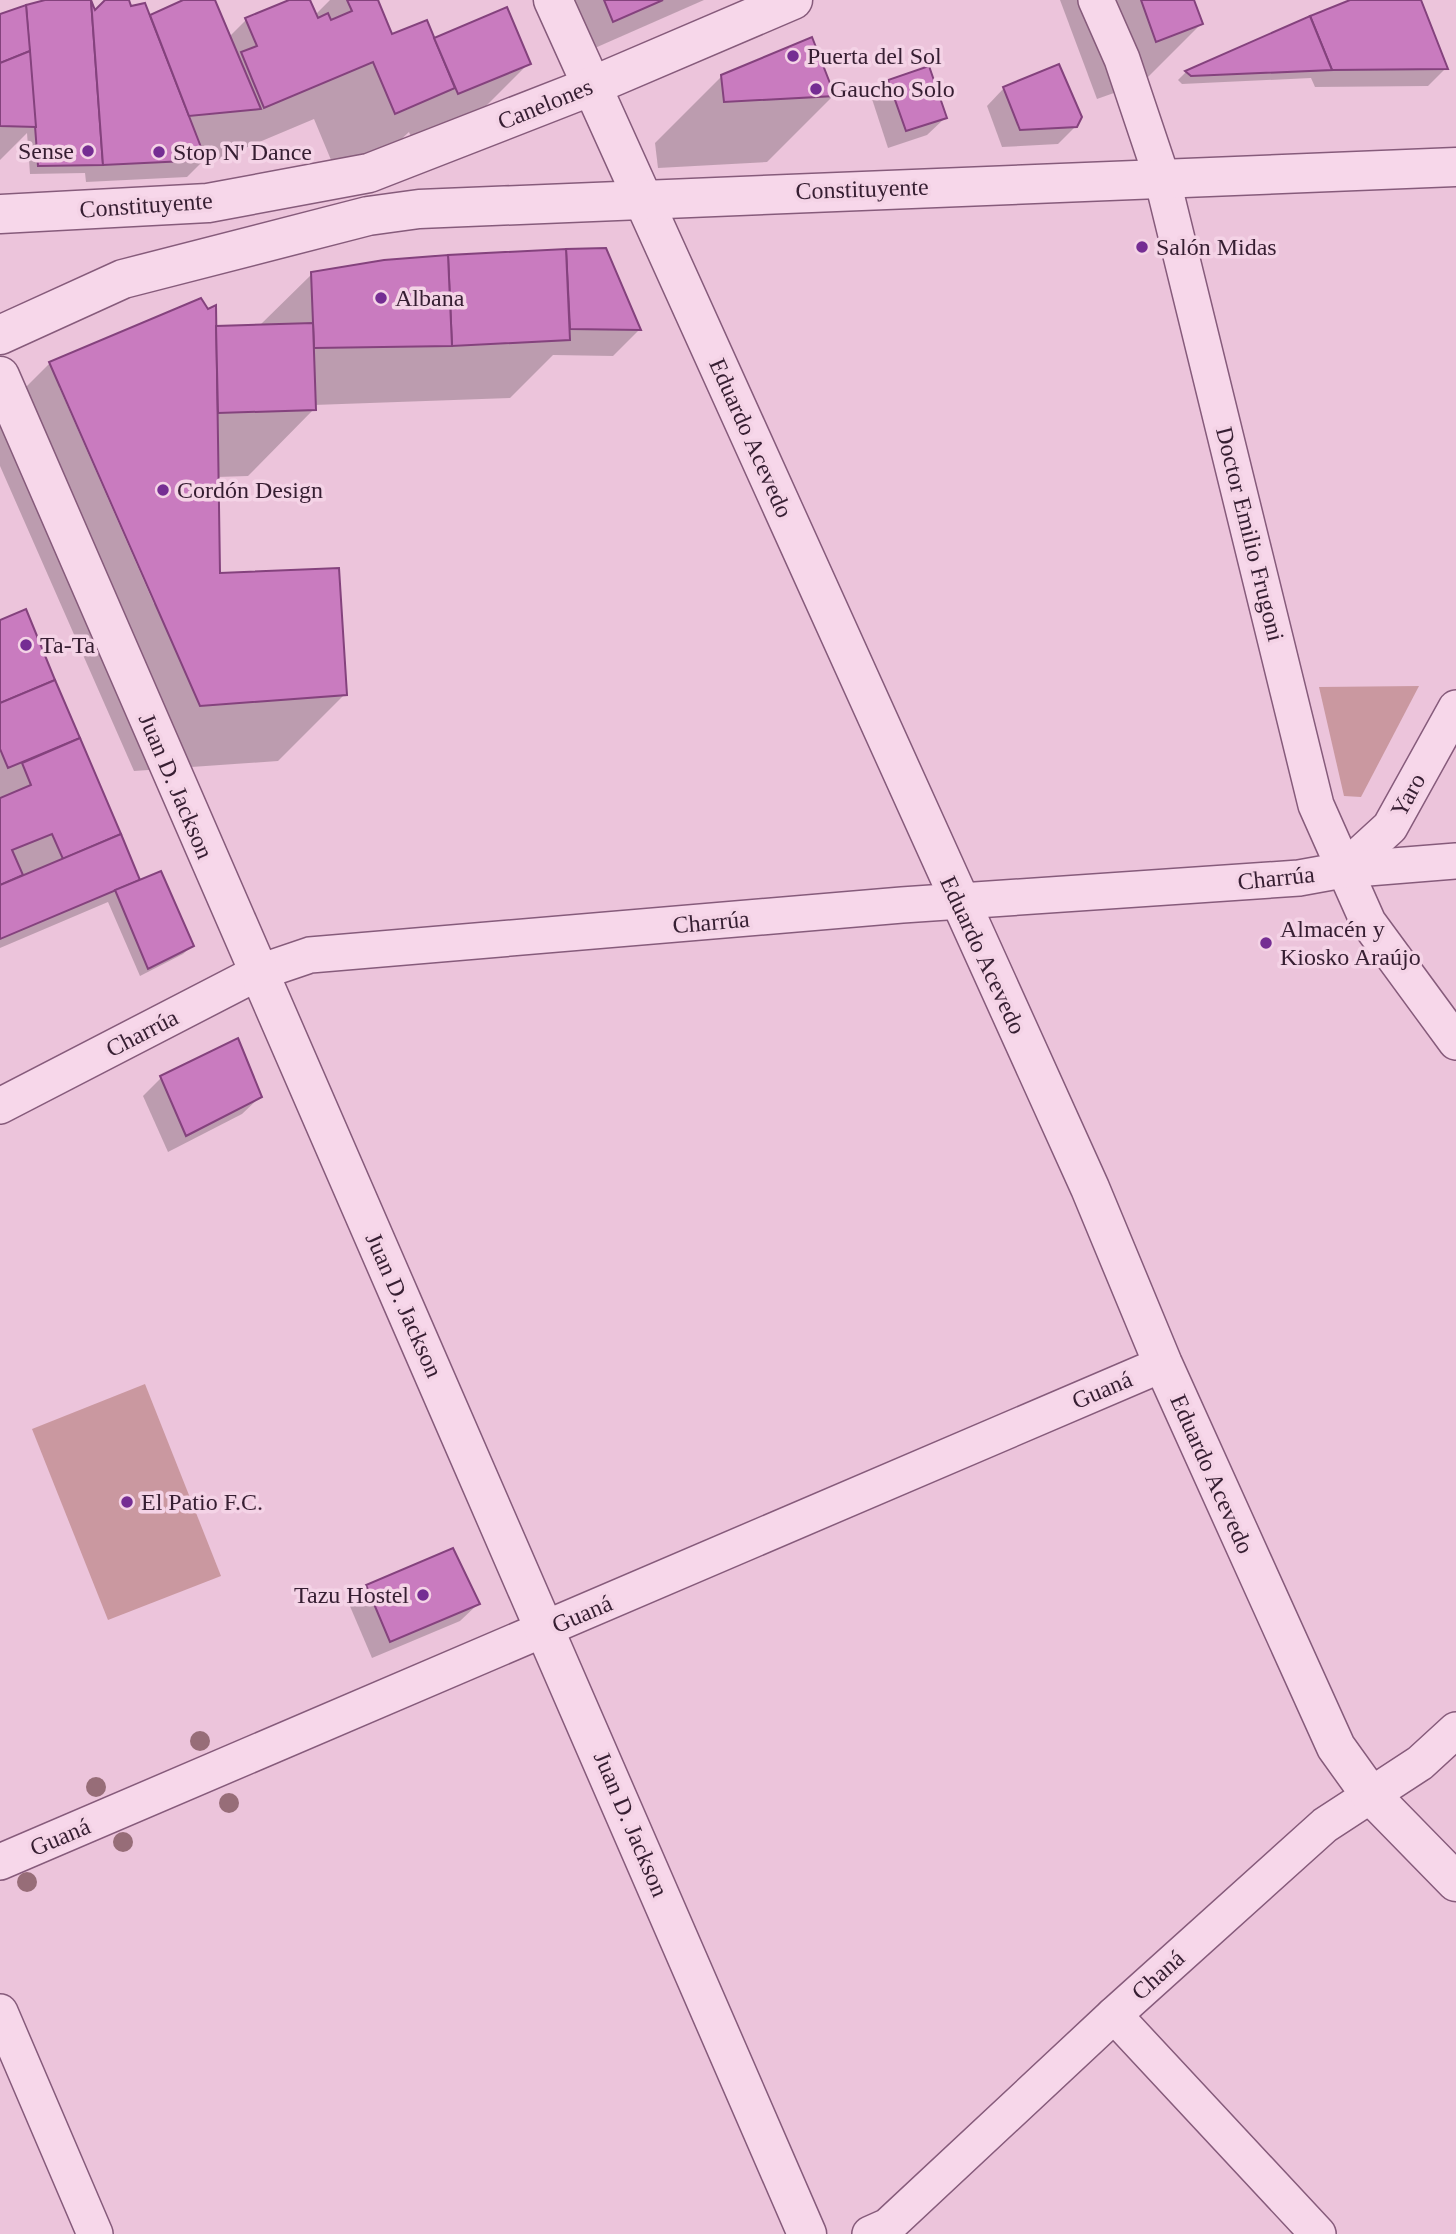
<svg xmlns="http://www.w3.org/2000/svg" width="1456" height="2234" viewBox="0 0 1456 2234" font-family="Georgia,serif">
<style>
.green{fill:#ca98a0}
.shadow{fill:#0003;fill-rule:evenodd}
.building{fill:#c97bbf;stroke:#84427d;stroke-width:2}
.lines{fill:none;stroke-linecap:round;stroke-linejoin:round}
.minor-casing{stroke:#865b7b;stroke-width:38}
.tertiary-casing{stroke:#865b7b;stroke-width:41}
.minor{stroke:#f7d7ea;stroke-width:35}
.tertiary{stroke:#f7d7ea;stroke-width:38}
.tree{fill:#976d78}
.poi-dot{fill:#752d93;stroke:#f4d3e6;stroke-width:2.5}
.labels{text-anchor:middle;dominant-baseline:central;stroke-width:7;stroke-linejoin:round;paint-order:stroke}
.poi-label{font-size:24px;fill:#361e32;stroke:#f4d3e6;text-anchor:start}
.street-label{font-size:24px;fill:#361e32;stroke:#f4d3e6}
</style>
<rect width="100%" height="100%" fill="#ecc4db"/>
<g class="green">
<polygon points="1419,686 1361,797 1344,796 1319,687"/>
<polygon points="145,1384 221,1576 108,1620 32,1429"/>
</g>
<g class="shadow">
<polygon points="52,0 89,0 94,13 107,0 127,0 130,8 149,17 188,0 213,0 229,37 246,20 293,0 308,0 315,15 330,0 376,0 391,36 434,41 529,63 482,110 412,140 409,132 394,146 336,172 314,119 205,165 203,161 187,177 86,182 85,173 30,174 27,133 0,160 0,16"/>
<polygon points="555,0 704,0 579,55"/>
<polygon points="1060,0 1192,0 1201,24 1142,83 1097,99"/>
<polygon points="1355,0 1419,0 1446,68 1428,86 1315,87 1311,78 1182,84 1178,80 1186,72"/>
<polygon points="722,76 833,96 767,162 658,168 655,143"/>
<polygon points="889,81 945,118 927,135 888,148 872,99"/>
<polygon points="1004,88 1076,126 1058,144 1002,147 987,106"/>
<path d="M605,250L639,330L613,356L553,355L510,398L314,405V409L248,476L217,477L218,575L345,694L278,761L134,771L0,466V413L50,363L214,328L259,326L312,274ZM62,386L154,596V604L59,387Z"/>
<polygon points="25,612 139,882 192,946 183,954 140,976 108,902 0,948 0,622"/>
<polygon points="237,1041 260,1097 242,1114 168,1152 143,1096 161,1078"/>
<polygon points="367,1587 478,1604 460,1621 372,1658 349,1604"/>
</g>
<g class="building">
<polygon points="45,0 91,0 103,165 38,166 26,5"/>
<polygon points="91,0 95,10 105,0 129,0 131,6 145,3 206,160 103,165"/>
<polygon points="183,0 215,0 261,109 189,116 150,15"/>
<polygon points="289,0 310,0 318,18 328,13 331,20 352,11 347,0 378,0 392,34 427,20 455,88 395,114 373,62 264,108 241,52 257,46 245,18"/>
<polygon points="604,0 663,0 613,22"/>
<polygon points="1141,0 1194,0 1203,24 1156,42"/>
<polygon points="1350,0 1421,0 1448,69 1332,70 1310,16"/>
<polygon points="26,5 30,51 0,63 0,14"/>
<polygon points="507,7 531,64 458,94 434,38"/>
<polygon points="1310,16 1332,70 1191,76 1185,71"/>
<polygon points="812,37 835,96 724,102 721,75"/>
<polygon points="30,51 36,127 0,126 0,63"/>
<polygon points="1059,64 1082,117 1077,127 1020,130 1003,87"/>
<polygon points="929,66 947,118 906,131 888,80"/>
<polygon points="606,248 641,330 570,329 566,249"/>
<polygon points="566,249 570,340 452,346 448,255"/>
<polygon points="448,255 452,346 314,348 311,272 384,260"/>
<polygon points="201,298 208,309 216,305 220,573 339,568 347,695 200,706 49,362"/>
<polygon points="313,323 316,410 218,413 216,326"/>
<polygon points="26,609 55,680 0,703 0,620"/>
<polygon points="55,680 80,738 8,768 0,749 0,703"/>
<polygon points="80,738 121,834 63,859 52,834 12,850 23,875 0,885 0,798 31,785 22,763"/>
<polygon points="121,834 140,880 0,939 0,885"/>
<polygon points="161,871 194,946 148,969 115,890"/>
<polygon points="238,1038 262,1097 186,1136 160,1076"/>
<polygon points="453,1548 480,1604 390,1642 366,1585"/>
</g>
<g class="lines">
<defs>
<g id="minor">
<polyline points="1096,0 1122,59 1162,178 1316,805 1368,922 1456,1042"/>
<polyline points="1343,870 1390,827 1456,708"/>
<polyline points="0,1106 257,973 310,955 902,905 1299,878 1343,870 1456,861"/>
<polyline points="0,1862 1163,1364"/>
<polyline points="0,2012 95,2234"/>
<polyline points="1114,2015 1318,2234"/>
<polyline points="870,2234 888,2226 1114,2015 1325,1825 1420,1763 1456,1730"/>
</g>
<g id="tertiary">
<polyline points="553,0 1090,1188 1163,1364 1336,1747 1369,1793 1456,1882"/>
<polyline points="0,214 208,203 369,173 592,86 793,0"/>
<polyline points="0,335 123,279 368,216 419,209 1456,167"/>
<path d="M0,376C267,996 540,1614 807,2234"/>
</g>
</defs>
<use href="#minor" class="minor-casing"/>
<use href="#tertiary" class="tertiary-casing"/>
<use href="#minor" class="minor"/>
<use href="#tertiary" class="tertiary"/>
</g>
<g class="tree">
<circle cx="200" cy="1741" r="10"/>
<circle cx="96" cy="1787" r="10"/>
<circle cx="229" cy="1803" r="10"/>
<circle cx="123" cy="1842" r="10"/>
<circle cx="27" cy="1882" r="10"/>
</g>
<g class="poi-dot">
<circle cx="793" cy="56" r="7"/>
<circle cx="816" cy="89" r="7"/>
<circle cx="88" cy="151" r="7"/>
<circle cx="159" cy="152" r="7"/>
<circle cx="1142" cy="247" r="7"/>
<circle cx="381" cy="298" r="7"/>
<circle cx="163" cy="490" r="7"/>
<circle cx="26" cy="645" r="7"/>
<circle cx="1266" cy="943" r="7"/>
<circle cx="127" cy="1502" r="7"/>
<circle cx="423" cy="1595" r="7"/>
</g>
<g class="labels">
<g class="poi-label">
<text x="807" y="56">Puerta del Sol</text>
<text x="830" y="89">Gaucho Solo</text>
<text x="74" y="151" text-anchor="end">Sense</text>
<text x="173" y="152">Stop N' Dance</text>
<text x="1156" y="247">Salón Midas</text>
<text x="395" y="298">Albana</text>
<text x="177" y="490">Cordón Design</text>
<text x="40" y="645">Ta-Ta</text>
<text x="1280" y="929">Almacén y<tspan x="1280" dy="28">Kiosko Araújo</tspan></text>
<text x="141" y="1502">El Patio F.C.</text>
<text x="409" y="1595" text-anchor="end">Tazu Hostel</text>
</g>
<g class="street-label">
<text transform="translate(545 104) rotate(-22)">Canelones</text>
<text transform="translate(862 189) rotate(-2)">Constituyente</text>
<text transform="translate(146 205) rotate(-4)">Constituyente</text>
<text transform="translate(751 438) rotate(66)">Eduardo Acevedo</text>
<text transform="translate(1250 534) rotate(76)">Doctor Emilio Frugoni</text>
<text transform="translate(176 786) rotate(67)">Juan D. Jackson</text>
<text transform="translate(1408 795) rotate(-61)">Yaro</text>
<text transform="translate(1276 878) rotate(-6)">Charrúa</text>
<text transform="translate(711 922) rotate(-5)">Charrúa</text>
<text transform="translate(983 955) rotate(65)">Eduardo Acevedo</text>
<text transform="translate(142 1033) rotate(-27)">Charrúa</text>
<text transform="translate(404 1305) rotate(66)">Juan D. Jackson</text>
<text transform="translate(1102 1390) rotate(-23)">Guaná</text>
<text transform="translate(1212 1474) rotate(66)">Eduardo Acevedo</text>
<text transform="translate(582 1614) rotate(-23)">Guaná</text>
<text transform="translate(631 1824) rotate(67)">Juan D. Jackson</text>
<text transform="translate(60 1837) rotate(-23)">Guaná</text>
<text transform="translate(1158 1975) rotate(-42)">Chaná</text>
</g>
</g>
</svg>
